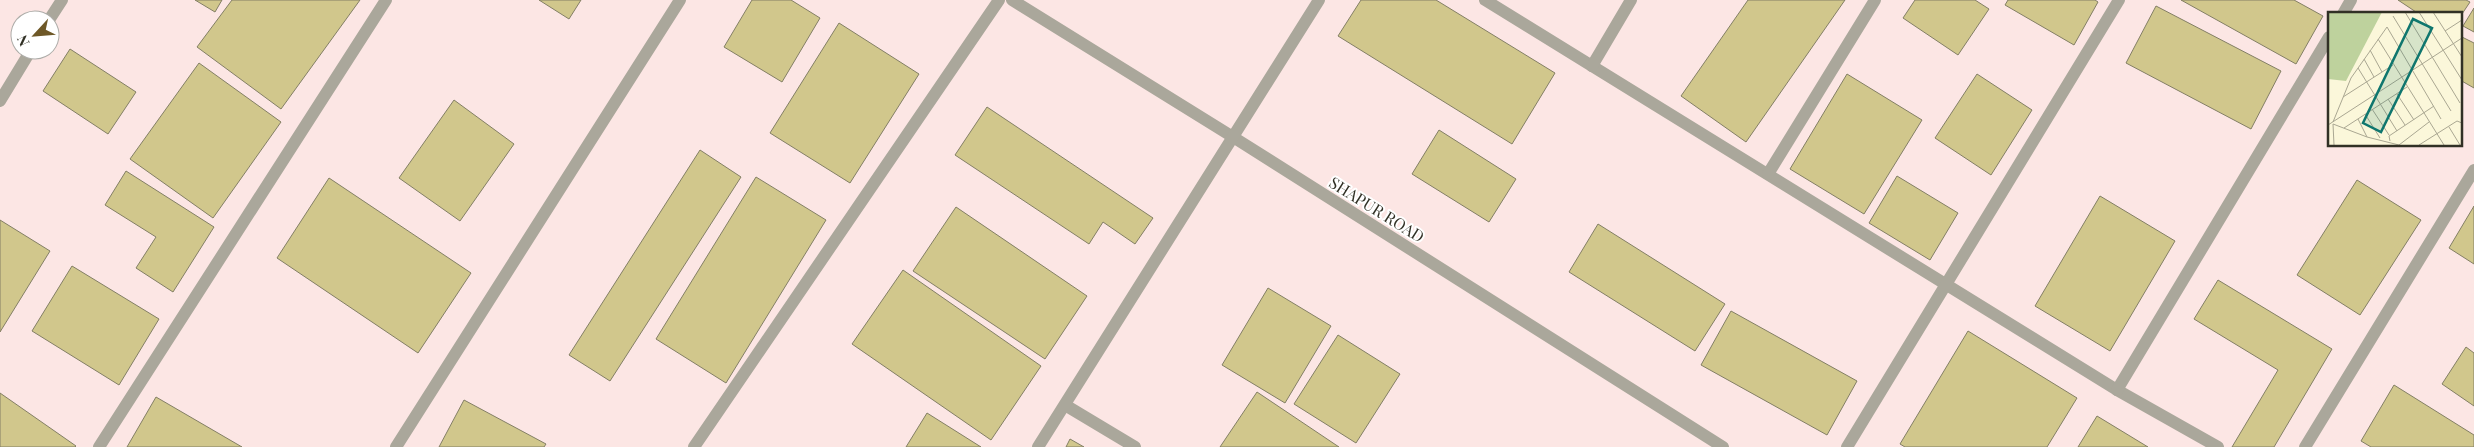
<svg xmlns="http://www.w3.org/2000/svg" width="2474" height="447" viewBox="0 0 2474 447" font-family="'Playfair Display',serif">
<style>
.industrial{fill:#fce6e4;fill-rule:evenodd}
.building{fill:#d1c78c;stroke:#837f65}
.lines{fill:none;stroke-linecap:round;stroke-linejoin:round}
.minor{stroke:#aaa79b;stroke-width:12}
.labels{text-anchor:middle;dominant-baseline:central;stroke-width:4;stroke-linejoin:round;paint-order:stroke}
.street-label{font-size:16px;fill:#313025;stroke:#fff}
.inset-road{fill:none;stroke:#aaa792;stroke-width:1}
.view{fill:#0f766e;fill-opacity:0.15;stroke:#0f766e;stroke-width:2.5}
.inset-edge{fill:none;stroke:#313025;stroke-width:2.5}
</style>
<rect width="100%" height="100%" fill="#fbf7da"/>
<path class="industrial" d="M0,0H2474V447H0ZM2329,14H2460V145H2329ZM20,20H50V50H20Z"/>
<g class="building">
<polygon points="195,0 222,0 215,12"/>
<polygon points="232,0 360,0 281,109 197,47"/>
<polygon points="539,0 581,0 569,19"/>
<polygon points="752,0 791,0 820,18 782,82 724,47"/>
<polygon points="1361,0 1436,0 1555,73 1512,144 1338,36"/>
<polygon points="1748,0 1845,0 1746,142 1681,96"/>
<polygon points="1915,0 1975,0 1989,9 1958,55 1903,18"/>
<polygon points="2008,0 2095,0 2098,2 2074,45 2005,5"/>
<polygon points="2181,0 2294,0 2323,16 2296,64"/>
<polygon points="2398,0 2466,0 2470,2 2460,17 2460,14 2419,14"/>
<polygon points="2156,6 2281,71 2251,129 2126,63"/>
<polygon points="2474,8 2474,32 2463,26"/>
<polygon points="839,23 919,74 850,183 770,133"/>
<polygon points="2460,36 2474,43 2474,88 2460,80"/>
<polygon points="70,49 136,92 108,134 43,91"/>
<polygon points="199,63 281,122 213,218 130,159"/>
<polygon points="1847,74 1922,120 1864,214 1790,169"/>
<polygon points="1977,74 2032,110 1991,175 1935,138"/>
<polygon points="454,100 514,144 460,221 399,178"/>
<polygon points="987,107 1153,218 1135,244 1103,222 1089,244 955,155"/>
<polygon points="1439,130 1516,179 1489,222 1412,174"/>
<polygon points="700,150 741,177 610,381 569,355"/>
<polygon points="126,171 214,227 173,292 136,268 156,237 105,205"/>
<polygon points="1897,176 1958,213 1930,260 1869,223"/>
<polygon points="756,177 826,220 726,383 656,339"/>
<polygon points="329,178 471,273 418,353 277,258"/>
<polygon points="2357,180 2421,220 2360,315 2297,275"/>
<polygon points="2100,196 2175,241 2110,351 2035,306"/>
<polygon points="2474,206 2474,264 2449,248"/>
<polygon points="956,207 1087,296 1045,359 913,271"/>
<polygon points="0,220 50,251 0,332"/>
<polygon points="1598,224 1725,304 1695,351 1569,272"/>
<polygon points="72,266 159,319 119,385 32,331"/>
<polygon points="903,270 1041,366 991,440 852,344"/>
<polygon points="2218,280 2332,349 2274,447 2232,447 2278,370 2194,319"/>
<polygon points="1268,288 1331,326 1285,403 1222,365"/>
<polygon points="1731,311 1857,381 1827,435 1701,365"/>
<polygon points="1968,331 2077,398 2047,447 1905,447 1900,444"/>
<polygon points="1338,335 1400,374 1356,443 1294,404"/>
<polygon points="2466,347 2474,353 2474,406 2442,384"/>
<polygon points="2394,385 2474,435 2474,447 2371,447 2361,441"/>
<polygon points="1257,392 1339,447 1220,447"/>
<polygon points="0,393 76,446 75,447 0,447"/>
<polygon points="156,397 242,447 127,447"/>
<polygon points="464,400 546,444 544,447 439,447"/>
<polygon points="927,413 981,447 906,447"/>
<polygon points="2097,416 2148,447 2078,447"/>
<polygon points="1070,439 1084,447 1066,447"/>
</g>
<g class="lines">
<g class="minor">
<polyline points="1012,0 1233,137 1723,447"/>
<polyline points="1485,0 2117,390 2218,447"/>
<polyline points="2343,14 2351,0"/>
<polyline points="49,20 62,0"/>
<polyline points="1592,66 1631,0"/>
<polyline points="0,101 31,50"/>
<polyline points="1768,174 1875,0"/>
<polyline points="2117,390 2329,37"/>
<polyline points="1065,405 1135,447"/>
<polyline points="99,447 386,0"/>
<polyline points="396,447 680,0"/>
<polyline points="694,447 999,0"/>
<polyline points="1038,447 1319,0"/>
<polyline points="1847,447 2119,0"/>
<polyline points="2305,447 2474,170"/>
</g>
</g>
<g class="labels">
<g class="street-label">
<text transform="translate(1377 209) rotate(32)">SHAPUR ROAD</text>
</g>
</g>
<g transform="translate(2328 12)">
<rect width="134" height="134" fill="#fbf7da"/>
<path d="M0,0H54L18,69L0,67Z" fill="#bed29d"/>
<path class="inset-road" d="M77,0L132,91M91,0L134,68M105,0L134,45M65,4L123,99M117,19L134,8M50,27L116,133M42,38L54,60M36,47L46,65M30,56L69,119M69,82L86,108M15,85L65,53M60,87L77,113M44,97L61,123M37,102L52,126M30,107L39,125L71,133M5,110L23,66L59,15L113,107M5,112L39,125M5,112L6,133M0,113L134,26M121,115L132,133M16,116L79,75M62,129L61,124L106,94M71,133L101,110M91,133L129,109L134,111"/>
<path class="view" d="M85,7L104,16L53,120L35,111Z"/>
<rect width="134" height="134" class="inset-edge"/>
</g>
<g transform="translate(35 35) rotate(244)"><circle r="24" fill="#ffffff" stroke="#adaca8"/>
<path d="M0-4L9 19L0 12L-9 19Z" fill="#6e5827"/>
<text y="-8" font-size="14" font-weight="bold" text-anchor="middle" fill="#313025">N</text>
</g>
</svg>
